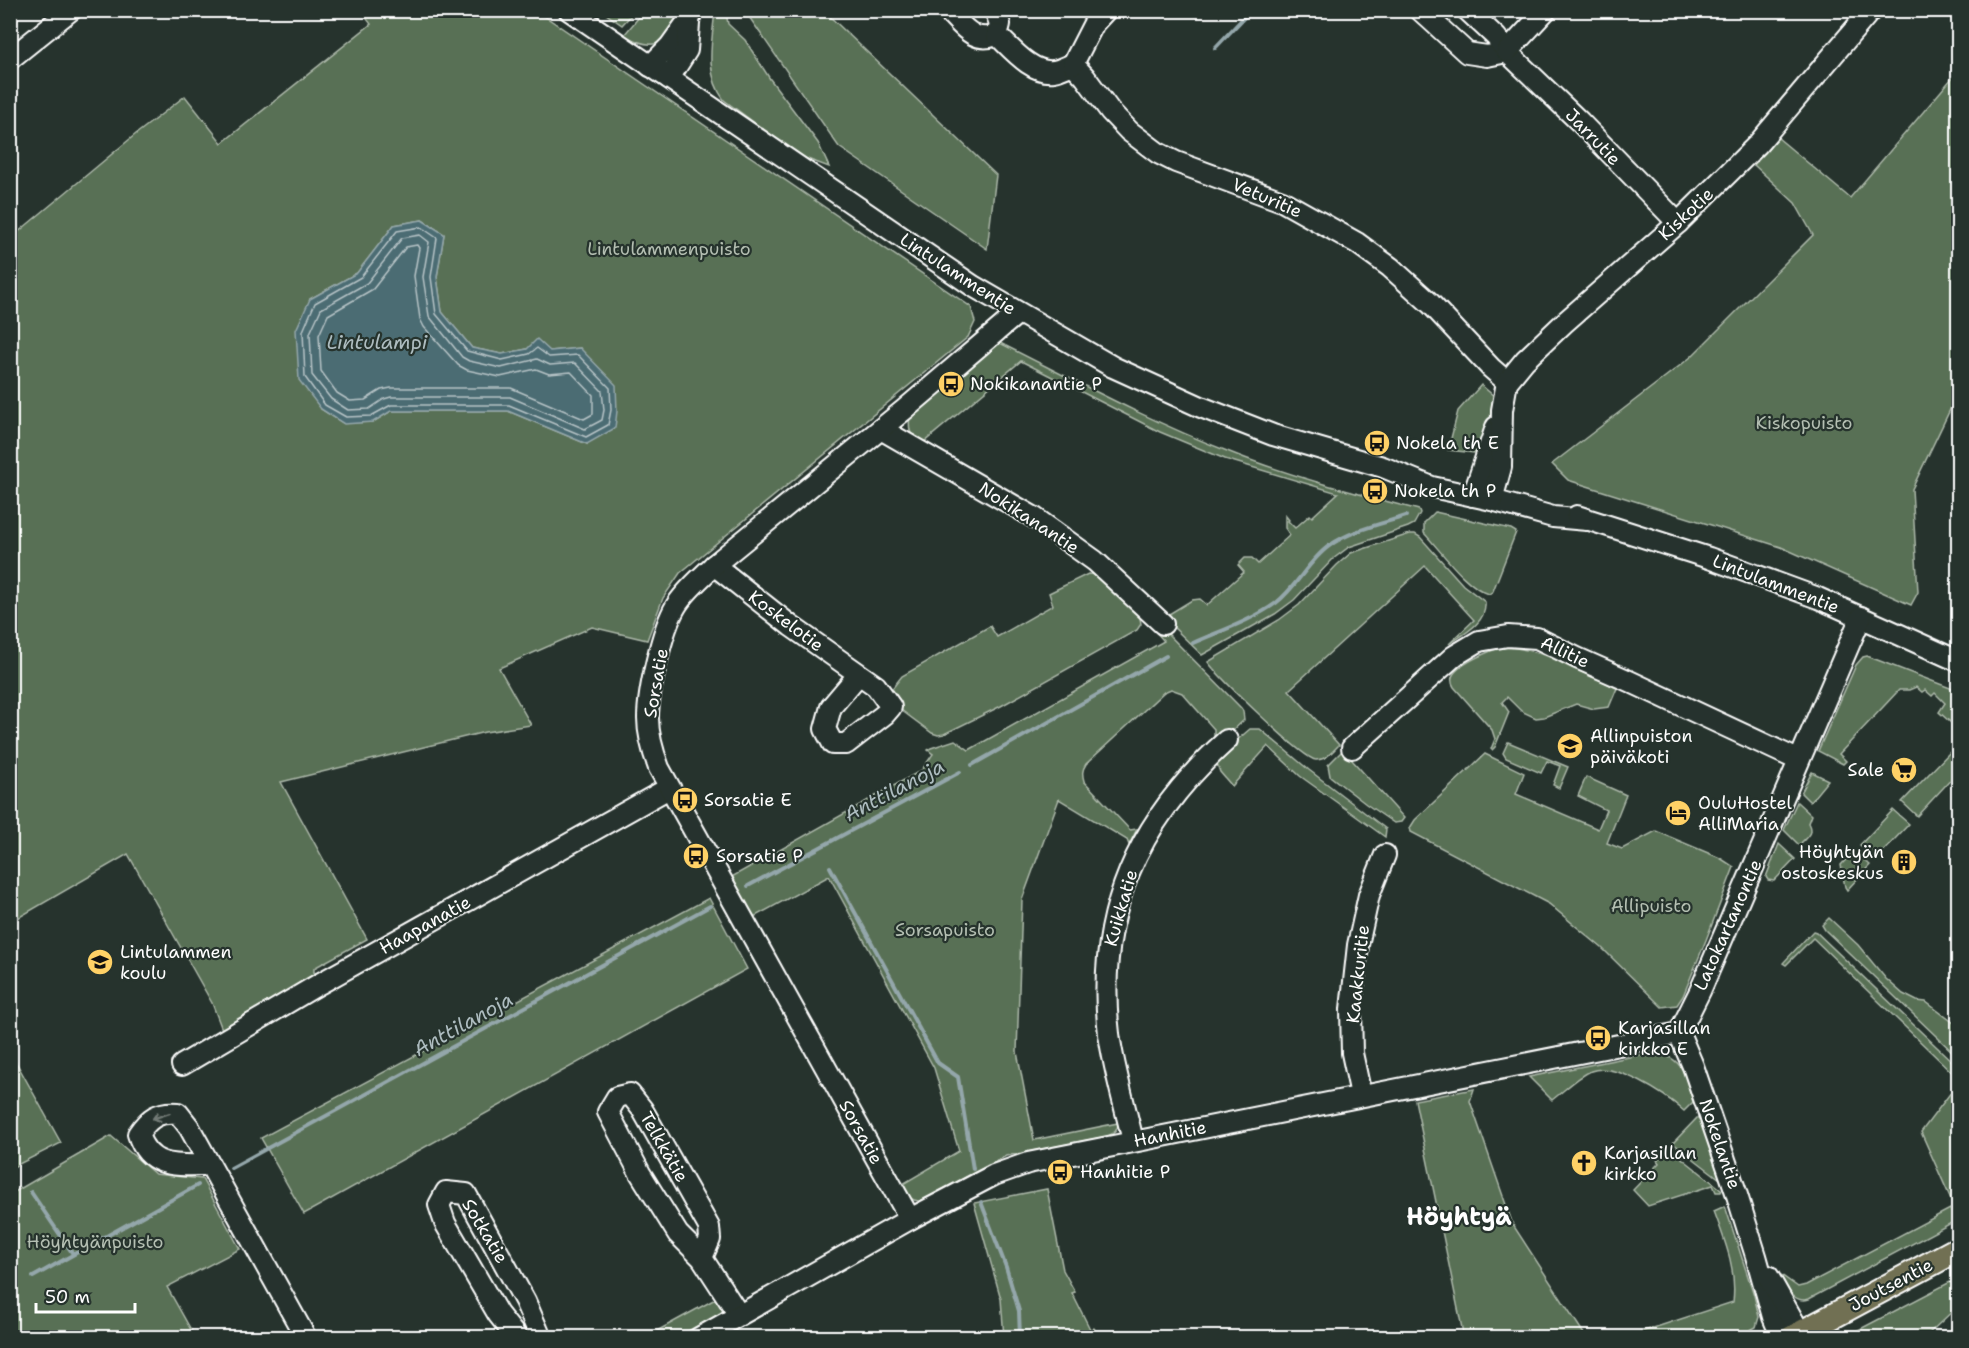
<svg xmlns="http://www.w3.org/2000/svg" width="1969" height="1348" viewBox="0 0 1969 1348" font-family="'Shantell Sans',sans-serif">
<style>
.green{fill:#597054;stroke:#acb8aa;stroke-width:1.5;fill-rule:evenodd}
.water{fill:#4c6c73;stroke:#94a7ab;stroke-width:1.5}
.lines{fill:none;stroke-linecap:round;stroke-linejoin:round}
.shore{stroke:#b7c4c7;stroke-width:1.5}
.stream{stroke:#94a7ab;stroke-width:4}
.minor-casing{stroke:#fff;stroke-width:24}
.major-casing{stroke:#fff;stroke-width:28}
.minor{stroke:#26332d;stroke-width:20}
.major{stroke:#716f52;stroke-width:24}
.oneway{stroke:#727a76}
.labels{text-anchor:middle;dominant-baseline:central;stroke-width:4.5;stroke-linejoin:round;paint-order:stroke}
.street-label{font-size:18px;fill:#fff;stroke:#26332d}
.park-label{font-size:18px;fill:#b4bfb2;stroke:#26332d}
.poi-label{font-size:18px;fill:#fff;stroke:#26332d;text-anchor:start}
.water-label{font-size:20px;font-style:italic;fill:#aebdc0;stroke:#26332d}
.district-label{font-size:24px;font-weight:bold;fill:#fff;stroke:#26332d}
</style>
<rect width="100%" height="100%" fill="#26332d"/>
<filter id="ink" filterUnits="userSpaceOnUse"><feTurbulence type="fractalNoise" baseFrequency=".0167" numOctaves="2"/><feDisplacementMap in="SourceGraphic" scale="12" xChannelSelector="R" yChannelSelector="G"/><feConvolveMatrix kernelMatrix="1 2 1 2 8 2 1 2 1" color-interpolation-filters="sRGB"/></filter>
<g filter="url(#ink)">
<g class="green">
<path d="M361,11H537L971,307L975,322L968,337L680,573L663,598L647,640L592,627L499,668L531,725L485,732L281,782L367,939L314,968V978L223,1032L212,1003L128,854L11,922V238L136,134L185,96L222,143L371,24ZM422,220L444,234L437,277L442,312L472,348L502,354L527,349L550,351L580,348L587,444L508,411H391L373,422L343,423L321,409L310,299L357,273L394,225Z"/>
<polygon points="602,11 635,11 622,25"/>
<path d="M644,11H684C667,39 660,56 624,35Z"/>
<path d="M715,11L726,12L728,24L745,40L770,79L818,143L829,167L799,156L724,100C704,73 712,42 715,11Z"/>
<polygon points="745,11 824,11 996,175 987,249 839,147"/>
<polygon points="1958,71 1958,393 1912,489 1918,592 1911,605 1781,547 1568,480 1552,464 1691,357 1813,235 1795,203 1754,165 1778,138 1850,198"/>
<path d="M996,341C1072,379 1147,420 1227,451C1289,476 1354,493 1419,510L1420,513L1414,524L1408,527L1349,547L1333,559L1294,600L1275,614L1202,655L1167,621L1169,614L1192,600L1200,599L1207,605L1244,572L1238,565L1245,558H1252L1258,564L1290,535L1285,528V515L1289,520L1288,521L1295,528L1310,515L1312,517L1338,493L1225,459L1160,432L1021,361L924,442L918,444C910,435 908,428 910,416Z"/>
<polygon points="1481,385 1495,397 1484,454 1448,450 1458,411"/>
<path d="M1435,512L1511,529L1516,532L1493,591L1489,594C1466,587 1441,551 1424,533V523Z"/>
<path d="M1410,534H1415L1420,537L1463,585L1485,602C1487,623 1464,634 1449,644L1474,620L1425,566L1289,690L1339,745C1332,752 1326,760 1316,760C1304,760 1218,676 1208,662L1279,620L1299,605L1337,565L1351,553Z"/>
<polygon points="1088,574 1099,575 1139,612 1141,624 1137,630 1001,706 944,734 938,735 932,733 897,707 891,690 902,676 990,626 997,637 1053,605 1049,593"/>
<path d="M1156,627L1164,630L1241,708L1243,711L1244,720L1212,750H1207L1203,747L1214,737V729L1182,693L1171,689L1164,692L1086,764C1082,770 1082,774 1084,781L1130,830L1137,829L1129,845L1127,840L1059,799L1022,900L1017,1052L1034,1140L1118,1123C1118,1130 1115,1133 1108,1136L1006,1156L921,1201C909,1201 906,1194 901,1185L959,1151L934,1068L829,876L750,919L728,879L922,770L933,754L928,750L931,748L955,740L969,750L1164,641L1153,629Z"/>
<path d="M1503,647C1543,648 1581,671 1617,688L1609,707L1594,709L1576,704L1544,717L1536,718L1521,711L1507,697L1502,702L1509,712L1495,747L1492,750L1491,749L1495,739L1492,730L1454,687C1452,684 1451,681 1452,677C1456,665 1491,650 1503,647Z"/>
<polygon points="1867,656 1958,691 1958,729 1939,712 1945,703 1935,693 1932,696 1925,690 1922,692 1916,687 1909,690 1899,690 1839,754 1846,761 1843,764 1818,751 1856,665 1863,657"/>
<polygon points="1250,729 1260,729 1309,770 1386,829 1385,837 1300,776 1268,746 1232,786 1220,772 1215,759"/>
<polygon points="1508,742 1568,767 1559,788 1553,785 1560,766 1547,761 1541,773 1506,758 1503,753"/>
<polygon points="1343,750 1404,818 1401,822 1394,823 1366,804 1330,776 1328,765"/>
<polygon points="1951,751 1958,758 1958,772 1917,816 1902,802"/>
<polygon points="1485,754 1524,773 1516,794 1598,829 1606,810 1578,796 1586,777 1626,795 1607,843 1622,849 1656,831 1720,858 1734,867 1706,940 1683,996 1677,1005 1662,1007 1602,948 1549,904 1411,832 1410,828 1415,820"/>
<polygon points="1812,772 1828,780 1810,802 1801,793"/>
<path d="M1797,802L1811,815L1808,823C1814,834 1806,837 1799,845L1784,830Z"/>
<polygon points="1893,810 1909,824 1876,859 1860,845"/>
<polygon points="1779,844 1795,859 1774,881 1768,880 1766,877"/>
<polygon points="1854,851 1870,865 1847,890 1845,887 1841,865"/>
<polygon points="709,898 747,969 304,1214 261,1138"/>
<polygon points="1829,918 1858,945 1886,979 1903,994 1917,1001 1926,1002 1958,1026 1958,1057 1825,930 1822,925"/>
<polygon points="1813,931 1816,932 1958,1067 1958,1078 1813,938 1786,965 1783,963"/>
<polygon points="11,1053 61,1143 11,1168 10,1168"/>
<path d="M1649,1053C1682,1053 1686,1075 1693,1102L1684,1111C1666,1095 1615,1061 1591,1071C1577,1077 1564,1091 1552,1100L1529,1077Z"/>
<polygon points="1958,1083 1958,1215 1953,1208 1954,1206 1921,1132"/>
<polygon points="1474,1089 1470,1101 1513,1225 1586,1337 1454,1337 1463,1333 1415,1100"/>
<polygon points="1698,1117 1700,1118 1720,1179 1673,1143"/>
<polygon points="111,1136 155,1174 202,1179 240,1249 167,1287 195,1337 11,1337 11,1194"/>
<polygon points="1669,1148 1722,1190 1721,1192 1716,1192 1713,1185 1648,1206 1633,1190 1659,1163 1657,1160"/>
<polygon points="1047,1189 1063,1270 1075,1292 1072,1293 1090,1329 1094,1328 1099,1337 1004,1337 1001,1299 974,1203"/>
<path d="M1725,1206L1754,1295L1759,1317L1756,1327L1737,1337H1604L1635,1334L1733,1302C1737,1270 1725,1241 1714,1211Z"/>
<path d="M1950,1209L1957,1220L1809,1299C1795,1304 1787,1289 1780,1278L1781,1275L1798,1287L1806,1285Z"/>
<polygon points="1958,1278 1958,1306 1925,1337 1845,1337"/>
<polygon points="719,1297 726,1305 721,1313 677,1337 644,1338"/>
</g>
<polygon class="water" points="422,220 444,234 437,277 442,312 472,348 502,354 527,349 537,339 550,351 580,348 616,385 617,411 615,428 587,444 508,411 391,411 373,422 344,424 321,409 299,380 296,330 310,299 357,273 394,225"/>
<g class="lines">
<g class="shore">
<polygon points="421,227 437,238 431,277 436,314 467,351 502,360 529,354 537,348 549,357 578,355 610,388 611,410 608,425 586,437 509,405 391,405 371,416 346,417 325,405 305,377 303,331 315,303 361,277 397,231"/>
<polygon points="420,235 429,242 423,277 429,316 462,357 469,361 501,368 537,359 550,365 575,363 602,391 604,410 602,420 585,429 510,397 391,397 384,399 369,409 348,410 331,399 312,375 310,333 321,309 367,283 402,238"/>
<polygon points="417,245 419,248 414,276 420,319 424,327 458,365 467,370 500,377 536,369 549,374 571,372 593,395 593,414 584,419 511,388 391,388 381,390 365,400 350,401 337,393 321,371 319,335 328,315 373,289 406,247"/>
</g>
<g class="stream">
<polyline points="1215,48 1251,10"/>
<path d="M1193,643C1220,631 1251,621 1276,603C1297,587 1308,561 1329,546C1351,530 1381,524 1406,516"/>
<polyline points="972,765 1166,656"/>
<polyline points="830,867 938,1063 958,1077 973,1169"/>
<polyline points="748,886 960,772"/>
<polyline points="231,1168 710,906"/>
<polyline points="31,1192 73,1254"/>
<polyline points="981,1202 1006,1267 1019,1311 1020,1338"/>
<polyline points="33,1277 198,1185"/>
</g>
<defs>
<g id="minor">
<polyline points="569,10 973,286 1113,367 1201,407 1273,435 1383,467 1432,487 1492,500 1553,517 1587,520"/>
<path d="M947,10C963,26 973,44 997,35"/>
<polyline points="995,10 1000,24 997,35"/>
<polyline points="1420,10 1467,53 1487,56 1507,52"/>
<polyline points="1467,10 1496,37 1507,52 1580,122 1678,223"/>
<path d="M997,35C1012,49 1032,74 1054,71C1060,70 1067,66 1073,64"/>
<polyline points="1507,52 1546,10"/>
<polyline points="10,59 71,10"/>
<polyline points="1073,64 1085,77 1110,111 1129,131 1158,153 1176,162 1282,201 1357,243 1390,267 1431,304 1491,368 1507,382"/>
<polyline points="1073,64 1094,23 1106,10"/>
<polyline points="650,66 670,46 690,18"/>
<polyline points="669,78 687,50 690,10"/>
<polyline points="881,429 1035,518 1095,561 1163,624"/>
<polyline points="1473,496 1496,427"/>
<polyline points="1492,500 1501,467 1502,410 1507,382 1525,360 1564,323 1678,223 1757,145 1871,10"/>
<polyline points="1577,516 1709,558 1818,598 1958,661"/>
<polyline points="714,565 791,626 876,686 891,707 885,714 846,744 833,744 825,729 831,707 859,674"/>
<polyline points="1352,748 1454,656 1479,641 1508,636 1537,638 1577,658 1629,681 1798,760"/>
<polyline points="1679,1033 1700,991 1861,617"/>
<polyline points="1679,1033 1693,1066 1736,1192 1756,1256 1773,1317 1782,1338"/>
<polyline points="182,1065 319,984 669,788"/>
<polyline points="1361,1095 1352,1053 1351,1009 1358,945 1369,895 1385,855"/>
<path d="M1133,1141C1125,1106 1114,1070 1109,1034C1095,913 1138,820 1227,740"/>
<path d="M210,1165C179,1165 149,1170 138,1134C149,1118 158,1111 178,1113L189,1127L306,1338"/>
<path d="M910,1219L659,768C653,752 648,736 648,718C648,692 662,629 676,606C685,591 701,578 714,565L904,410L1018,313"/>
<polyline points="702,1258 710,1239 709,1227 642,1109 630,1094 617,1097 608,1112 640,1173 678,1234 702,1258 739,1315"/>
<polyline points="1768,1276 1803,1338"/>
<polyline points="517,1338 498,1314 445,1223 439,1205 446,1192 466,1194 525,1301 541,1338"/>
<polyline points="699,1338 910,1219 994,1175 1028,1163 1679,1033"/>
</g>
<polyline id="major" points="1792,1338 1958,1249"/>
</defs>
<use href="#minor" class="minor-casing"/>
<use href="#major" class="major-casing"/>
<use href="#minor" class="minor"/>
<use href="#major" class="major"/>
</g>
<defs><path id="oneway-shaft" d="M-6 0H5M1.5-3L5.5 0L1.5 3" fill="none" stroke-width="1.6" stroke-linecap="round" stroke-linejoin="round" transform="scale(1.5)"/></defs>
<use class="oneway" href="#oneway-shaft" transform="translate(161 1116) rotate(162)"/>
</g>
<defs>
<symbol id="bus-disc" viewBox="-11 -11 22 22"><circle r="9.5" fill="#ffd166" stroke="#26332d"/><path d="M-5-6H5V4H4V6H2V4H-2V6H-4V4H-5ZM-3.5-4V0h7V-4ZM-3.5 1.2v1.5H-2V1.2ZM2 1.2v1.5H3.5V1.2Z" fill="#111"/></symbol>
<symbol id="school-disc" viewBox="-11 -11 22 22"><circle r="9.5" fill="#ffd166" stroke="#26332d"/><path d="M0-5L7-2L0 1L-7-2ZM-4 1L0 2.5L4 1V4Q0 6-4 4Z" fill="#111"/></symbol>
<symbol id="supermarket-disc" viewBox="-11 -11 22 22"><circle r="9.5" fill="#ffd166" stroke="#26332d"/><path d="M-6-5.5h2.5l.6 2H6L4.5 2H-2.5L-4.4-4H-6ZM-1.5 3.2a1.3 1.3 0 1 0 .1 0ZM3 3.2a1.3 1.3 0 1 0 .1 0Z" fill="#111"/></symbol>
<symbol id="hotel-disc" viewBox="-11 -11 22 22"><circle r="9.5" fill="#ffd166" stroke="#26332d"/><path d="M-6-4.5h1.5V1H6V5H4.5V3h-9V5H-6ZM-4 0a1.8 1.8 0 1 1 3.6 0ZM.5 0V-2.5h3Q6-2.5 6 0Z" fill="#111"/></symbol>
<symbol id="building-disc" viewBox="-11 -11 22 22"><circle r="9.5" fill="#ffd166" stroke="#26332d"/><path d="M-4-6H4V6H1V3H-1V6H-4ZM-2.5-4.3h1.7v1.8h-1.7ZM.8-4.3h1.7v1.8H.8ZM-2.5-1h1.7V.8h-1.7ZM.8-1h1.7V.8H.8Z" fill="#111"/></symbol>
<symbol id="church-disc" viewBox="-11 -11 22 22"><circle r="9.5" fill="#ffd166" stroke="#26332d"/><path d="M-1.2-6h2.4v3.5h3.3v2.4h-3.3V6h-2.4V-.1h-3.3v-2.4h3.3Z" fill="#111"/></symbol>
</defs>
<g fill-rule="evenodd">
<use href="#bus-disc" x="936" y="369" width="30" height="30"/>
<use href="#bus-disc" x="1362" y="428" width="30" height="30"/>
<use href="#bus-disc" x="1360" y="476" width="30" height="30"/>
<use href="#school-disc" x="1555" y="731" width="30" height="30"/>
<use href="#supermarket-disc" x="1889" y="755" width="30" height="30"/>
<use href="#bus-disc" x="670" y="785" width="30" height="30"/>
<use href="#hotel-disc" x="1663" y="798" width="30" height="30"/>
<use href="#bus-disc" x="681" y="841" width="30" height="30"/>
<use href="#building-disc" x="1889" y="847" width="30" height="30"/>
<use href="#school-disc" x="85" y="947" width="30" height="30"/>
<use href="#bus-disc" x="1583" y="1023" width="30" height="30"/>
<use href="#church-disc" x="1569" y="1148" width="30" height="30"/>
<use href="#bus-disc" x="1045" y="1157" width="30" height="30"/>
</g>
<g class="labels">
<g class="street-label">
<text transform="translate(1593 137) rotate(46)">Jarrutie</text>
<text transform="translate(1267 198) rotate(23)">Veturitie</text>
<text transform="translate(1686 214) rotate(-43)">Kiskotie</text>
<text transform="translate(958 274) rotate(33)">Lintulammentie</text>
<text transform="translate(1029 518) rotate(33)">Nokikanantie</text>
<text transform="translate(1776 584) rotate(21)">Lintulammentie</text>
<text transform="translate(786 621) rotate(37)">Koskelotie</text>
<text transform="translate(1565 652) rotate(25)">Allitie</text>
<text transform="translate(656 683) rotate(-80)">Sorsatie</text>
<text transform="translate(1121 908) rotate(-74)">Kuikkatie</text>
<text transform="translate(425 925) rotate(-29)">Haapanatie</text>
<text transform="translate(1728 925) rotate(-66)">Latokartanontie</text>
<text transform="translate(1358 974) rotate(-84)">Kaakkuritie</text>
<text transform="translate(861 1132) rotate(61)">Sorsatie</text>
<text transform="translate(1170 1134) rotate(-11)">Hanhitie</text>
<text transform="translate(1720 1144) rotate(71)">Nokelantie</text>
<text transform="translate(664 1147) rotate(60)">Telkkätie</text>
<text transform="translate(485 1231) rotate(59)">Sotkatie</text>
<text transform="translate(1891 1285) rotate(-28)">Joutsentie</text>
</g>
<g class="park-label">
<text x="669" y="249">Lintulammenpuisto</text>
<text x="1804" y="423">Kiskopuisto</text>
<text x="1651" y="906">Allipuisto</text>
<text x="945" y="930">Sorsapuisto</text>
<text x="95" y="1242">Höyhtyänpuisto</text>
</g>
<g class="poi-label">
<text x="970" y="384">Nokikanantie P</text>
<text x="1396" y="443">Nokela th E</text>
<text x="1394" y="491">Nokela th P</text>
<text x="1590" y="736">Allinpuiston<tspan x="1590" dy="21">päiväkoti</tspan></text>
<text x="1884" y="770" text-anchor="end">Sale</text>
<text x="704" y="800">Sorsatie E</text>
<text x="1698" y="803">OuluHostel<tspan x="1698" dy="21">AlliMaria</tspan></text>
<text x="1884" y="852" text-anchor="end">Höyhtyän<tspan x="1884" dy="21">ostoskeskus</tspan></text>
<text x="716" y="856">Sorsatie P</text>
<text x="120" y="952">Lintulammen<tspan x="120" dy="21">koulu</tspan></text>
<text x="1618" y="1028">Karjasillan<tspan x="1618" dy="21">kirkko E</tspan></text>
<text x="1604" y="1153">Karjasillan<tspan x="1604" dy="21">kirkko</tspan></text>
<text x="1080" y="1172">Hanhitie P</text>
</g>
<g class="water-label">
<text x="377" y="342">Lintulampi</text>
<text transform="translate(894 790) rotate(-28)">Anttilanoja</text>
<text transform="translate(463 1024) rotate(-29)">Anttilanoja</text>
</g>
<g class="district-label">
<text x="1459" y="1217">Höyhtyä</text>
</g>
</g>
<rect width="1969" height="1348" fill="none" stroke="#26332d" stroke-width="36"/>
<rect x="18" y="18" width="1933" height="1312" fill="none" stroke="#fff" stroke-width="2" filter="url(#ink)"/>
<path d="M36 1303v9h99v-9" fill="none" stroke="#ffffff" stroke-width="3"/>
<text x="45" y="1303" font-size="18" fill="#ffffff" stroke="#26332d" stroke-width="4.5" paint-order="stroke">50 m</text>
</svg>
